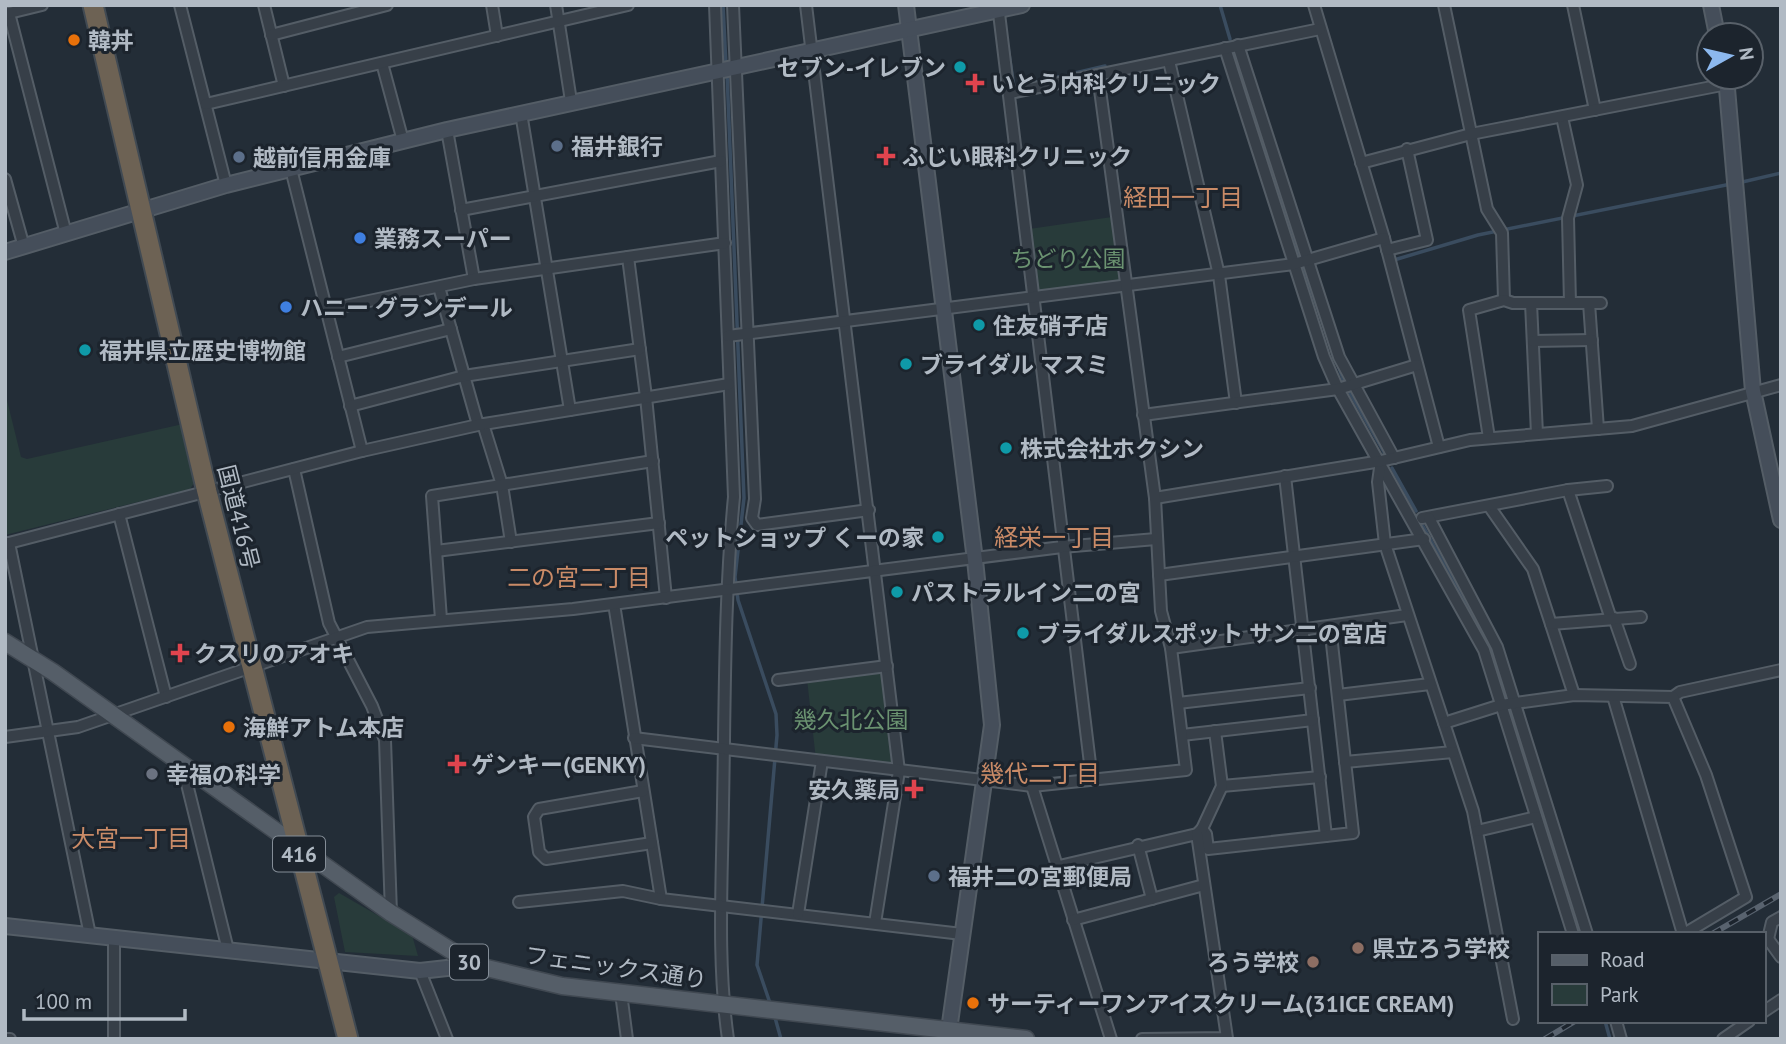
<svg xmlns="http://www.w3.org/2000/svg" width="1786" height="1044" viewBox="0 0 1786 1044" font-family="'PT Sans','Noto Sans JP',sans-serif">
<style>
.green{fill:#283b3a}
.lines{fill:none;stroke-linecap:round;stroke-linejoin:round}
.stream{stroke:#3a4c5f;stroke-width:3.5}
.street-casing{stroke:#545d66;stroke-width:14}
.secondary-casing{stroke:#545d66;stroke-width:18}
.primary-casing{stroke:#404851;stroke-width:19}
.highway-casing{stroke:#414a53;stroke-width:23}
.street{stroke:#373f48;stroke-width:10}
.secondary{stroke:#454e5a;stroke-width:14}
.primary{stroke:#555e68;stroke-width:16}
.highway{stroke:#6d6254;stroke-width:19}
.rail-casing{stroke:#59636f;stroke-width:6}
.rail{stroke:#1c242d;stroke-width:3.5;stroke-dasharray:10;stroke-linecap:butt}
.food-dot{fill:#e8710a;stroke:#1c242d;stroke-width:2.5}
.culture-dot{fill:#0f9aa8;stroke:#1c242d;stroke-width:2.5}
.health-dot{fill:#e0444e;stroke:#1c242d;stroke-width:2.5}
.service-dot{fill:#5c6f8a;stroke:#1c242d;stroke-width:2.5}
.shop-dot{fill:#3f7fe0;stroke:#1c242d;stroke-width:2.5}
.worship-dot{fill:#6b7280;stroke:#1c242d;stroke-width:2.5}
.education-dot{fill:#8d6e63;stroke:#1c242d;stroke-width:2.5}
.labels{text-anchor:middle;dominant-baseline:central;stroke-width:6;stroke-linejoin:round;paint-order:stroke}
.shield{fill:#1c242d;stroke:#848d97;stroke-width:2}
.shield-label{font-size:21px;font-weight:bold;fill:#b1bac4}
.poi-label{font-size:23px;font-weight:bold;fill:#b1bac4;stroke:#1c242d;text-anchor:start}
.park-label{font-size:23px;fill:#6b9371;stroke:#1c242d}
.street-label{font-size:23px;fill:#b1bac4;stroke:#1c242d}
.neighbourhood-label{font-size:24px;fill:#ca8b67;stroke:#1c242d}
</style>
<rect width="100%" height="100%" fill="#232d37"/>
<g class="green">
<polygon points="1112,217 1121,285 1038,296 1029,229"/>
<polygon points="5,392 21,457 27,459 183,424 196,480 190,489 5,535"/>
<polygon points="885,668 897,769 816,760 807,679"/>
<polygon points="339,893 412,935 418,956 345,952 334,897"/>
</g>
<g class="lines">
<g class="stream">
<polyline points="723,5 726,65"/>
<polyline points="1220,5 1230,39"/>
<polyline points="1008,47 1014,87 1018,87"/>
<polyline points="1233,51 1300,256"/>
<polyline points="727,73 744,498 735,577 738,600 776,714 777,735 757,965 770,1003"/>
<polyline points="1028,84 1105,66"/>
<polyline points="1738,183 1781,173"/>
<polyline points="1394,260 1478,235 1731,184"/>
<polyline points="1303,267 1344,382"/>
<polyline points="1350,393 1385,454"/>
<polyline points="1392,468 1416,511"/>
<polyline points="1423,526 1490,648 1502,692"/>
<polyline points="1509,711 1527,771"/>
<polyline points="774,1014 781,1039"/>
<polyline points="1605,1021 1610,1039"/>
</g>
<defs>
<g id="street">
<polyline points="180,5 226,185"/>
<polyline points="264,5 284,86"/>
<polyline points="492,5 497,36"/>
<polyline points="556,5 571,101"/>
<path d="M715,5L734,497C724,600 725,702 723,805C722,883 717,962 728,1039"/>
<polyline points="733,5 755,499 752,518 757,525 869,510"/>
<polyline points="806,5 899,771 875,923"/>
<polyline points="998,5 1092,780"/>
<polyline points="1314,5 1384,238 1439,447"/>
<polyline points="1444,5 1487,209 1502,233 1504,300"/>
<polyline points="1573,5 1595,110"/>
<polyline points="9,13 66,234"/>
<polyline points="5,14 42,5"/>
<polyline points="271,35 387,5"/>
<polyline points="1238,45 1339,357 1394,458"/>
<polyline points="1225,48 1324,357 1338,389 1484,650 1573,934"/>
<polyline points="1169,61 1219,275 1236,403"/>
<polyline points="382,63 403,141"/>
<polyline points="1010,93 1320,29"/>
<polyline points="206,104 628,5"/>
<polyline points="521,113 570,410"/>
<polyline points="1562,117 1577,185 1568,218 1570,303"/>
<polyline points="447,130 474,279"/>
<polyline points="1361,163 1471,134 1727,84"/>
<polyline points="291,169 362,451"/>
<polyline points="5,179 24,247"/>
<polyline points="461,210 721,161"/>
<polyline points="1387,250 1427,240 1407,149"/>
<polyline points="628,257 646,397 666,598"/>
<polyline points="439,287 478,425"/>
<polyline points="1531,303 1537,434"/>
<polyline points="1589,303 1598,429"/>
<polyline points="326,310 474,279 725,243"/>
<polyline points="728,336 1294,264 1384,238"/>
<polyline points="1533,341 1592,340"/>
<polyline points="338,357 451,329"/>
<polyline points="350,406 464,376 640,349"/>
<polyline points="1143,415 1338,389 1417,365"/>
<polyline points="483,424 502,485 511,542"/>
<polyline points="1489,438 1469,310 1504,300 1513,303 1601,303"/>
<polyline points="1381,461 1378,482 1385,544 1473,811 1513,1019"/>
<polyline points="294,469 329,623 372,706 385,740 391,913"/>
<polyline points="1285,476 1326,836"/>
<polyline points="1568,490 1611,619"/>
<polyline points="1155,498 1381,461 1470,440 1632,426 1781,385"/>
<polyline points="1489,506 1533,569 1574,695"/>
<polyline points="119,514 166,697"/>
<polyline points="1422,518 1568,490 1607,486"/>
<polyline points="1429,518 1497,647 1587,934"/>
<polyline points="9,543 90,935"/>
<polyline points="5,544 362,451 478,425 729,384"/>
<polyline points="436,551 659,523"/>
<polyline points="1159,575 1424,539"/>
<polyline points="614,604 661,899 962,934"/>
<polyline points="1614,618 1630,664"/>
<polyline points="441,619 432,496 653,461"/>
<polyline points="1551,624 1641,617"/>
<polyline points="1171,648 1407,615"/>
<polyline points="778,680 887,666"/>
<polyline points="1338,695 1430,684"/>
<polyline points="1613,696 1683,934"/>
<polyline points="1673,697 1680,692 1781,670"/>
<polyline points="1178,703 1310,688"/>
<polyline points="1444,723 1501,705 1574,695 1673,697 1706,775 1746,897 1684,934"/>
<polyline points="1182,735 1313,720"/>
<polyline points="5,737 78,727 367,627 573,609 1062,547 1156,539"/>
<polyline points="634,738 1032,786 1186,770 1171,648 1161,611 1155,498 1098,75"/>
<polyline points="1345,762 1453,752"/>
<polyline points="190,770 187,784 228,950"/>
<polyline points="1032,786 1111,1039"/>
<polyline points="1222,786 1320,777"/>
<polyline points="643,791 539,809 534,817 539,852 546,859 652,843"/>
<polyline points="1202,829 1206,834 1208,849 1353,833 1330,626"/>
<polyline points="1477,831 1536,817"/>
<polyline points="1138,845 1152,899"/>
<polyline points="1055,867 1197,834 1202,829 1222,786 1215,731"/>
<polyline points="519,902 623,891 661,899"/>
<polyline points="798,914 822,761"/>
<polyline points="1073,920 1204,885"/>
<polyline points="1768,939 1772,922 1781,917"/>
<polyline points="1763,940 1768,939 1781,957"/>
<polyline points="420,971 447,1039"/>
<polyline points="621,993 627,1039"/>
<polyline points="1763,1012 1781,1000"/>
<polyline points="1616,1021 1621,1039"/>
<polyline points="5,1039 10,1039"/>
<polyline points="114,1039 114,938"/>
<polyline points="1142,1039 1227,1038 1197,834"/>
<polyline points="1723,1039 1749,1021"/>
</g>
<g id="secondary">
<polyline points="906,5 975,560 992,725 949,1030"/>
<polyline points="1711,5 1717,35"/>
<polyline points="1726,77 1753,391 1781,520"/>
<polyline points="5,252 226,185 447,130 1022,5"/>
<polyline points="5,926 420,971 474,965"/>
</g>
<polyline id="primary" points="5,642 53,672 391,913 474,965 562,986 1026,1039"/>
<polyline id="highway" points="93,5 207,492 348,1039"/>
</defs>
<use href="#street" class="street-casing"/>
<use href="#secondary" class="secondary-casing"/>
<use href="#primary" class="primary-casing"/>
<use href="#highway" class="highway-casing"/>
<use href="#street" class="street"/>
<use href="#secondary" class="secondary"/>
<use href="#primary" class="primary"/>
<use href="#highway" class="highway"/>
<defs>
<g id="rail">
<polyline points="1712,934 1781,894"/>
<polyline points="1545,1039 1575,1021"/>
</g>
</defs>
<use href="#rail" class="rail-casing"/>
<use href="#rail" class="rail"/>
</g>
<g class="food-dot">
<circle cx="74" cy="40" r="7"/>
<circle cx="229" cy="727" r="7"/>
<circle cx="973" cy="1003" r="7"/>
</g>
<g class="culture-dot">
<circle cx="960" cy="67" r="7"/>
<circle cx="979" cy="325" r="7"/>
<circle cx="85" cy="350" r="7"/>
<circle cx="906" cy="364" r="7"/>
<circle cx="1006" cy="448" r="7"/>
<circle cx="938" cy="537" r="7"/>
<circle cx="897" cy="592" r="7"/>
<circle cx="1023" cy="633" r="7"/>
</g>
<g class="health-dot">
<path d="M971.5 72.5h7v7h7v7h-7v7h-7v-7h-7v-7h7z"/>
<path d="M882.5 145.5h7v7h7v7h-7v7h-7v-7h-7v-7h7z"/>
<path d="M176.5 642.5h7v7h7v7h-7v7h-7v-7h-7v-7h7z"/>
<path d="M453.5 753.5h7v7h7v7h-7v7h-7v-7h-7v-7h7z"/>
<path d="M910.5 778.5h7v7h7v7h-7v7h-7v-7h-7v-7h7z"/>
</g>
<g class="service-dot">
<circle cx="557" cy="146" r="7"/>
<circle cx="239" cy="157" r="7"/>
<circle cx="934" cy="876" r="7"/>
</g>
<g class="shop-dot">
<circle cx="360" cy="238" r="7"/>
<circle cx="286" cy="307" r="7"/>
</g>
<circle class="worship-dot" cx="152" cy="774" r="7"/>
<g class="education-dot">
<circle cx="1358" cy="948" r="7"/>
<circle cx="1313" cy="962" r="7"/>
</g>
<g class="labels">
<g class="shield">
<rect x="273" y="836.5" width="52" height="35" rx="5"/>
<rect x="450" y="944.5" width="38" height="35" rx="5"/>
</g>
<g class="shield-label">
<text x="299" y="854">416</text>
<text x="469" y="962">30</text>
</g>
<g class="poi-label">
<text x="88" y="40">韓丼</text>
<text x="946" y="67" text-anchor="end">セブン-イレブン</text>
<text x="991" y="83">いとう内科クリニック</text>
<text x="571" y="146">福井銀行</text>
<text x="902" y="156">ふじい眼科クリニック</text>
<text x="253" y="157">越前信用金庫</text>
<text x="374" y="238">業務スーパー</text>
<text x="300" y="307">ハニー グランデール</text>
<text x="993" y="325">住友硝子店</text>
<text x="99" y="350">福井県立歴史博物館</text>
<text x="920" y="364">ブライダル マスミ</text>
<text x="1020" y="448">株式会社ホクシン</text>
<text x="924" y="537" text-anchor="end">ペットショップ くーの家</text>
<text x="911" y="592">パストラルイン二の宮</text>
<text x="1037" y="633">ブライダルスポット サン二の宮店</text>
<text x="194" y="653">クスリのアオキ</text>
<text x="243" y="727">海鮮アトム本店</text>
<text x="471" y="764">ゲンキー(GENKY)</text>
<text x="166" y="774">幸福の科学</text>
<text x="900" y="789" text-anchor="end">安久薬局</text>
<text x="948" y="876">福井二の宮郵便局</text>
<text x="1372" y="948">県立ろう学校</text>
<text x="1299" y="962" text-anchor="end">ろう学校</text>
<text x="987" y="1003">サーティーワンアイスクリーム(31ICE CREAM)</text>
</g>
<g class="park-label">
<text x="1068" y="258">ちどり公園</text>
<text x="851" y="719">幾久北公園</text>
</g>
<g class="street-label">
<text transform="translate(239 517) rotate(76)">国道416号</text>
<text transform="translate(616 967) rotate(8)">フェニックス通り</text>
</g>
<g class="neighbourhood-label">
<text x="1183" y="197">経田一丁目</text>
<text x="1054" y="537">経栄一丁目</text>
<text x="579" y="577">二の宮二丁目</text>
<text x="1040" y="773">幾代二丁目</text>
<text x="131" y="838">大宮一丁目</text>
</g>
</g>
<rect width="1786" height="1044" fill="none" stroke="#b1bac4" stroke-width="14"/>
<rect x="1538" y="932" width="228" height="91" fill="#1c242d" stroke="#586069" stroke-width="2"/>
<rect x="1552" y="955" width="35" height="10" fill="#555e68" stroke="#586069" stroke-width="2"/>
<text x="1600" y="967" font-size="21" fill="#b1bac4">Road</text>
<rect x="1552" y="984" width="35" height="21" fill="#283b3a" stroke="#586069" stroke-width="2"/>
<text x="1600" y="1002" font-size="21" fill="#b1bac4">Park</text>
<g transform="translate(1730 56) rotate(82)"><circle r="33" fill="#1c242d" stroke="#586069" stroke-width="2"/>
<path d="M0-5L12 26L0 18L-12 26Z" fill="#8cb8ee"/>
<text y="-10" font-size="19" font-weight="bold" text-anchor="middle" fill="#b1bac4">N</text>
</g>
<path d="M24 1009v10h161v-10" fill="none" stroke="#b1bac4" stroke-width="3.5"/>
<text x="35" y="1009" font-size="21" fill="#b1bac4" stroke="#1c242d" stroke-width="5" paint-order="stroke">100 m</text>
</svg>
